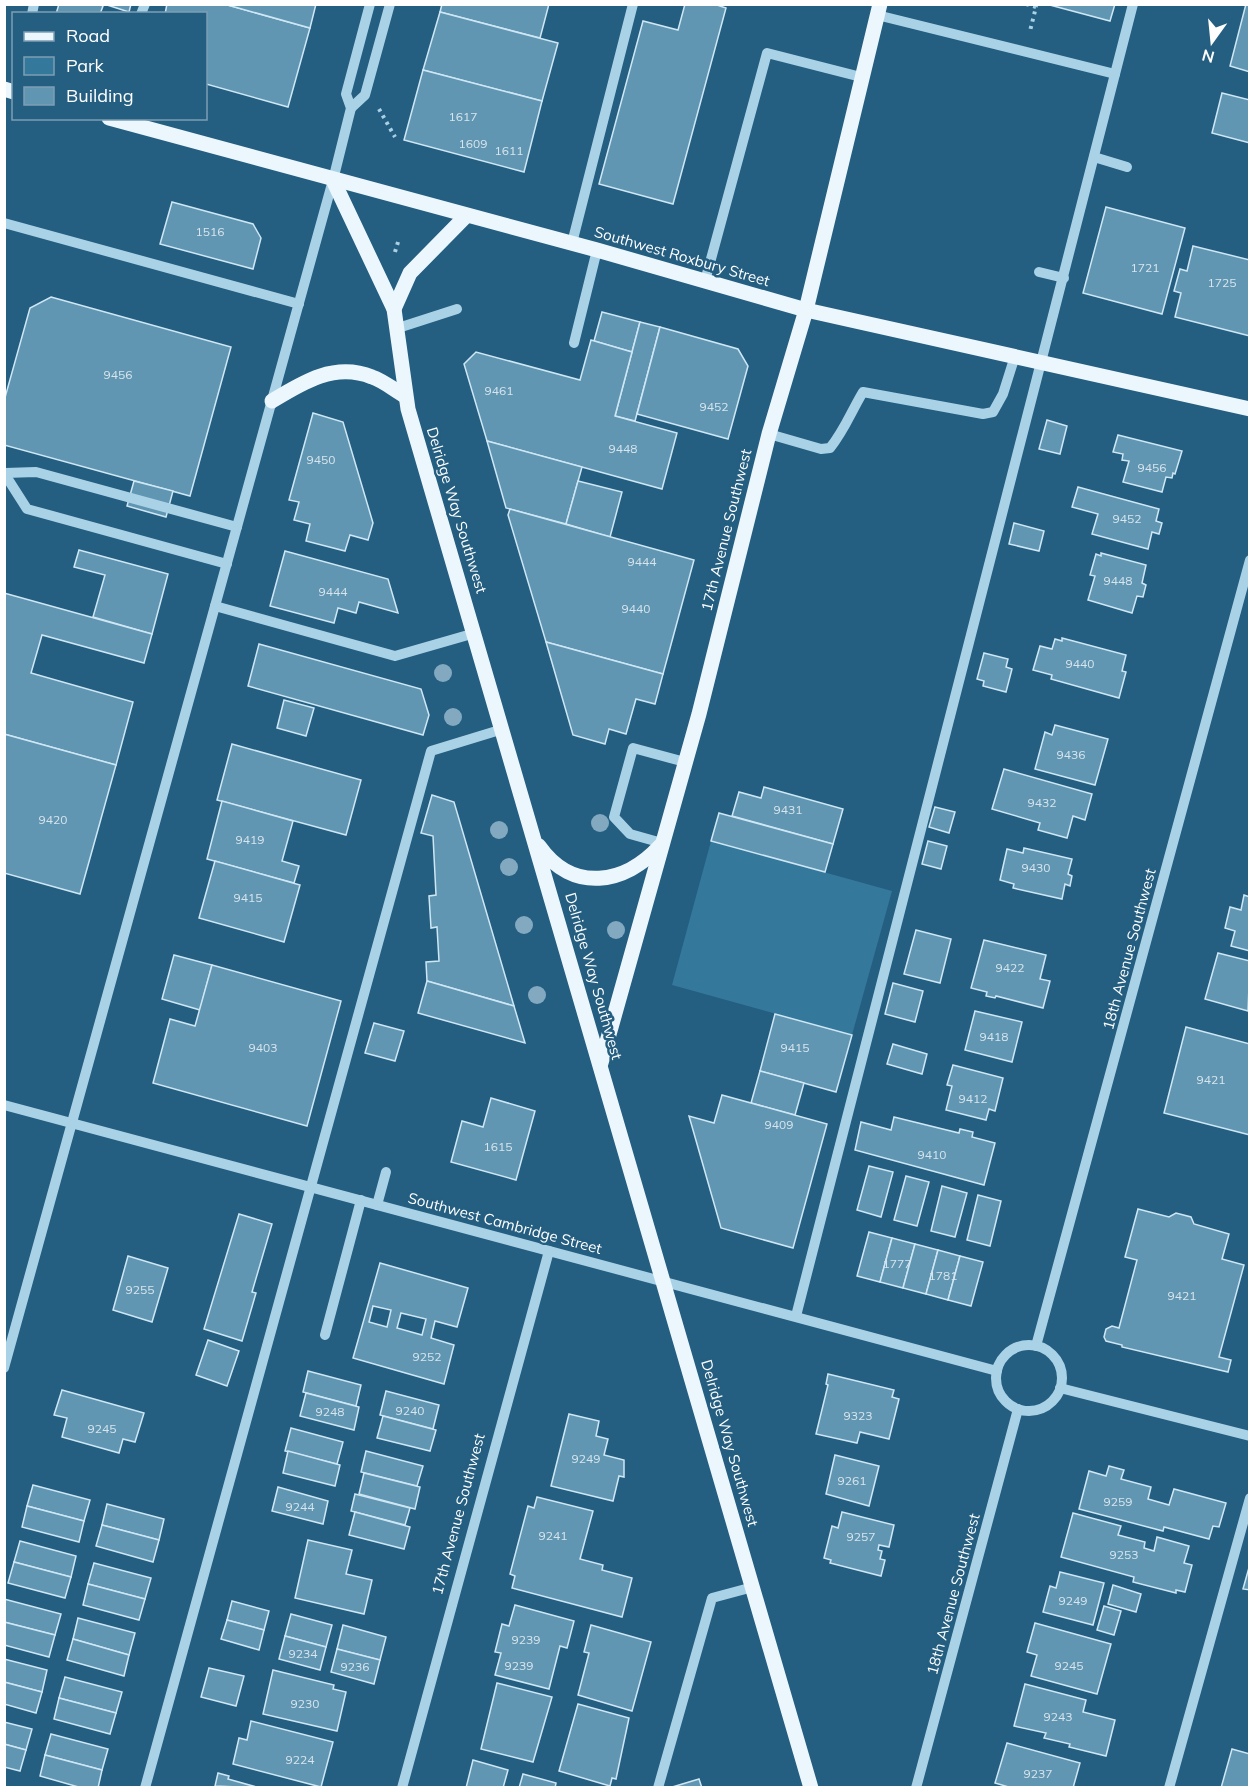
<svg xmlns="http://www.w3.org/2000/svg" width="1254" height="1792" viewBox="0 0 1254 1792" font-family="Mulish,sans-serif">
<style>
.green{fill:#34789c}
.building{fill:#6196b3;stroke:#cee7f5;stroke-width:1.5;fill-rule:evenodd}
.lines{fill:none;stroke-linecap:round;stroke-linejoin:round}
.path{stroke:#aad2e7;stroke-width:4;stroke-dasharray:3 4.5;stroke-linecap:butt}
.minor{stroke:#aad2e7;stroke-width:10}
.major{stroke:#ecf6fd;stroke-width:15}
.tree{fill:#82a9c0}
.labels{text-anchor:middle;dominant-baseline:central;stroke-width:5;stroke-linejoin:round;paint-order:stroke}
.number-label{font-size:12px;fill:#d8e5ec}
.street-label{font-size:15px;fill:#fff;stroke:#245e80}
</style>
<rect width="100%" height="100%" fill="#245e80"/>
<polygon class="green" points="711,841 892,891 852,1035 672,985"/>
<g class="building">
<polygon points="59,4 99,4 103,6 100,14 56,14"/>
<polygon points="104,4 131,4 129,12"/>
<polygon points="167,4 224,4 310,28 288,107 206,84 206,14 165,14"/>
<polygon points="224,4 316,4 310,28"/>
<polygon points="442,4 549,4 540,38 440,12"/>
<polygon points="685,4 714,4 726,8 673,204 599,184 643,21 678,30"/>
<polygon points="1046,4 1115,4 1110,21"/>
<polygon points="1246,4 1250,4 1250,72 1230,66"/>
<polygon points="440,12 558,43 542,101 423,70"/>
<polygon points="423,70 542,101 524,172 404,140"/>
<polygon points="1222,93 1250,100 1250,143 1212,133"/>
<polygon points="172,202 253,224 261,238 253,269 160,244"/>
<polygon points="1106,207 1185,228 1162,314 1083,293"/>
<polygon points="1193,246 1250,260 1250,336 1175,317 1181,293 1174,291 1180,269 1187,271"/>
<polygon points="51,297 231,347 190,496 4,445 4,401 30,308"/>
<polygon points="602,312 640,322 632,352 594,341"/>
<polygon points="640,322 660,327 635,421 615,416"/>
<polygon points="660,327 738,349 748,366 728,439 637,414"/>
<polygon points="591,340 632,352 615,416 677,433 662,489 487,441 464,364 476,352 580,380"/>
<polygon points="313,413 343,422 373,523 368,540 350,535 345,551 306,541 310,524 294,520 299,502 289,500"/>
<polygon points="1047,420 1067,426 1060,454 1039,449"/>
<polygon points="1118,435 1182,451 1175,474 1173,473 1172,478 1166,477 1162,492 1123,482 1129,461 1122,460 1123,454 1113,452"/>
<polygon points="487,441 582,467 566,524 506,508"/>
<polygon points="134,481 173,491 166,517 127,506"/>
<polygon points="578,481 622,492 610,537 566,524"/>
<polygon points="1078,487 1159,509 1156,521 1162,523 1159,534 1152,532 1148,549 1092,534 1098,514 1072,507"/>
<polygon points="510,509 694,560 663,674 546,642 508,515"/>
<polygon points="1014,523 1044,531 1039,551 1009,544"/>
<polygon points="79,550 168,574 152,634 93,617 105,575 74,567"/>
<polygon points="285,551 388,579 398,613 359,602 356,613 338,608 334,623 270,606"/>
<polygon points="1101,553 1146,565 1142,583 1146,585 1143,597 1137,596 1132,613 1088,600 1095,576 1090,575 1096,554 1101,556"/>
<polygon points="4,593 152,634 144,663 42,635 31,673 133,702 116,765 4,734"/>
<polygon points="1062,638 1126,655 1122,671 1126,672 1119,698 1051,679 1052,675 1033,670 1040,646 1052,649 1055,639 1062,641"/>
<polygon points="546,642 663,674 655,704 636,699 626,734 609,729 605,744 573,735"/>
<polygon points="259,644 421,689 429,715 423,735 248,686"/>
<polygon points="984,653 1008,659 1006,667 1012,669 1006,692 983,686 984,681 977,679"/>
<polygon points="284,700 314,708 306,736 277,728"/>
<polygon points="1055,725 1108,739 1095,785 1035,769 1045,732 1052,735"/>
<polygon points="4,734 116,765 80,894 4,873"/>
<polygon points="232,744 361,780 346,835 217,800"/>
<polygon points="1004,769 1092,794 1085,820 1073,816 1067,838 1038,830 1040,823 992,809"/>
<polygon points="764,787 843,809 833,844 732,816 739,792 761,798"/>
<polygon points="432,795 454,802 514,1006 427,981 426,962 439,961 437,927 431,928 429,896 436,895 433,836 421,833"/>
<polygon points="222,801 293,821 282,861 299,866 294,883 207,859"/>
<polygon points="935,807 955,812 949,833 929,827"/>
<polygon points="719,813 833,844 825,872 711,841"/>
<polygon points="928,841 947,846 941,869 922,864"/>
<polygon points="1024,848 1072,859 1068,874 1072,876 1070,886 1065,884 1062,899 1013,888 1014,884 1000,880 1007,849 1023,853"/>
<polygon points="215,861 300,885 284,942 199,918"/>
<polygon points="1244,895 1250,897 1250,951 1231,946 1235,931 1225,928 1230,907 1241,910"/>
<polygon points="916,930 951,939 940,983 904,974"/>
<polygon points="984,940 1046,955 1040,979 1050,981 1043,1008 996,996 995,998 986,996 987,992 971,988"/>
<polygon points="1218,953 1250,961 1248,1011 1205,999"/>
<polygon points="174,955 212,965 200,1010 162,999"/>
<polygon points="212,965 341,1001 307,1126 153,1083 170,1019 195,1026"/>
<polygon points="427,981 514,1006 525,1043 418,1013"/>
<polygon points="893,983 923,991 915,1022 885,1014"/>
<polygon points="975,1011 1022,1022 1012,1062 965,1050"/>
<polygon points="775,1014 852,1035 836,1092 760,1071"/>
<polygon points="374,1023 404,1031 395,1061 365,1053"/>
<polygon points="1186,1027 1250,1044 1250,1135 1164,1113"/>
<polygon points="893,1044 927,1054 922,1074 887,1064"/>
<polygon points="953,1065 1003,1078 995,1111 989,1109 986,1120 946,1110 952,1086 947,1085"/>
<polygon points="760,1071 804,1083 795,1115 751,1103"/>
<polygon points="722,1095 827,1124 793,1248 721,1228 689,1116 714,1123"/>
<polygon points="491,1098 535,1111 516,1180 451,1162 462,1121 483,1127"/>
<polygon points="894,1117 959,1133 960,1129 973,1132 972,1137 995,1143 984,1185 855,1150 861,1122 891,1130"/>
<polygon points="869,1166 893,1172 881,1217 857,1210"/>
<polygon points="906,1176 929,1182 917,1226 894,1220"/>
<polygon points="942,1186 967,1193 955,1237 931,1231"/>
<polygon points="978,1195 1001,1201 990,1246 967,1240"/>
<polygon points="1138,1209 1169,1217 1176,1213 1191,1217 1194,1224 1229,1234 1222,1259 1244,1265 1219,1357 1231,1360 1228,1372 1122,1347 1122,1345 1106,1341 1104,1337 1106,1329 1112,1326 1119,1328 1137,1260 1125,1257"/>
<polygon points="239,1214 272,1224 252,1292 256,1293 242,1341 204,1329"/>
<polygon points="869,1232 892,1238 880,1282 857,1276"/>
<polygon points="892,1238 915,1244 903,1288 880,1282"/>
<polygon points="915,1244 938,1250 926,1294 903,1288"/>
<polygon points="938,1250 960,1256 948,1300 926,1294"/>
<polygon points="128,1256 168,1268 152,1322 113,1310"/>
<polygon points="960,1256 983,1262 971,1306 948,1300"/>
<path d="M380,1263L468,1288L457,1327L435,1321L431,1338L454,1345L444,1384L353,1358ZM373,1306L391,1310L387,1327L369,1322ZM401,1313L426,1319L422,1335L397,1328Z"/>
<polygon points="208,1340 239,1351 227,1386 196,1375"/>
<polygon points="308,1371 361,1385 356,1406 303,1392"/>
<polygon points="828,1374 894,1390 892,1397 899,1399 889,1439 860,1432 857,1443 816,1434 828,1385 826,1384"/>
<polygon points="62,1390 144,1413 135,1442 123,1439 119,1453 62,1437 67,1418 54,1415"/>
<polygon points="386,1391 439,1405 433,1429 380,1415"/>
<polygon points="306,1393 359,1407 354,1430 300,1416"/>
<polygon points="569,1414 599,1421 596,1436 608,1439 604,1455 624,1460 624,1477 619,1476 613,1501 551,1486"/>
<polygon points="383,1416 436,1430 430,1451 377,1438"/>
<polygon points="291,1428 343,1442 337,1464 285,1451"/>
<polygon points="288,1451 340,1465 335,1486 283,1473"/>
<polygon points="366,1451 423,1466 417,1486 361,1472"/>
<polygon points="835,1455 879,1466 869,1506 826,1494"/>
<polygon points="1109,1466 1124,1470 1121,1479 1151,1487 1148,1499 1169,1505 1174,1489 1226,1503 1219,1527 1213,1526 1209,1539 1164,1527 1163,1531 1079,1509 1089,1471 1106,1476"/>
<polygon points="364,1473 420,1487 415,1509 359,1494"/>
<polygon points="33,1485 90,1500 84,1521 27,1506"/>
<polygon points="278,1487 328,1501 323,1524 272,1511"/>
<polygon points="355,1494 410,1508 405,1525 351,1511"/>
<polygon points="537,1497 593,1511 580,1559 603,1565 602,1570 632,1578 622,1617 512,1588 515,1576 510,1574 528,1506 534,1508"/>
<polygon points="107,1504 164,1519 159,1540 102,1525"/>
<polygon points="27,1506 84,1521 79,1542 22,1527"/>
<polygon points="355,1512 410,1527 404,1549 349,1535"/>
<polygon points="842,1512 894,1525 889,1547 879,1545 878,1550 882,1551 880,1559 885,1560 881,1576 830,1563 831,1560 824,1558 832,1526 838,1528"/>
<polygon points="1073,1513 1121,1526 1118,1535 1145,1542 1144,1548 1154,1551 1157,1537 1189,1546 1184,1563 1192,1565 1185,1592 1176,1590 1176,1593 1133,1582 1134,1577 1061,1557"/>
<polygon points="102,1525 159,1540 153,1562 96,1546"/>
<polygon points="308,1540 352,1550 346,1574 372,1580 364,1614 295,1598"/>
<polygon points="20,1541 76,1556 71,1577 14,1562"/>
<polygon points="14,1562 71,1577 65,1598 8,1583"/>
<polygon points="94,1563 151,1578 145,1599 88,1584"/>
<polygon points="1250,1564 1250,1590 1243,1589"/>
<polygon points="1060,1572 1104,1583 1093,1625 1043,1612 1050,1586 1056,1588"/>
<polygon points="88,1584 145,1599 139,1620 83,1605"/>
<polygon points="1113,1585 1141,1594 1136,1612 1108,1604"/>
<polygon points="4,1599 61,1614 55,1635 4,1622"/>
<polygon points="232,1601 269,1611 264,1630 227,1620"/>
<polygon points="515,1605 574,1621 567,1648 560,1646 549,1689 495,1675 501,1653 495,1652 502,1624 509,1626"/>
<polygon points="1104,1606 1121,1611 1114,1635 1097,1630"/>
<polygon points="291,1614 332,1625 326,1647 285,1636"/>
<polygon points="78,1618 135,1633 129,1655 73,1639"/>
<polygon points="227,1620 264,1630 259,1650 221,1639"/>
<polygon points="4,1622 55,1635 49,1657 4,1645"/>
<polygon points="1035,1623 1111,1644 1097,1694 1031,1676 1037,1655 1027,1652"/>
<polygon points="343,1625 386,1637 380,1660 337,1649"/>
<polygon points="591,1625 651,1642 632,1711 578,1695 589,1653 584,1652"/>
<polygon points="285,1636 326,1647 320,1670 279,1659"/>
<polygon points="73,1639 129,1655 124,1676 67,1660"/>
<polygon points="337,1649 380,1660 374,1684 331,1672"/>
<polygon points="4,1659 47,1670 42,1692 4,1682"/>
<polygon points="209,1668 244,1676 236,1706 201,1697"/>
<polygon points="273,1670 334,1685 333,1689 346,1692 337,1731 263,1714"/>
<polygon points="65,1677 122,1692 116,1713 59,1698"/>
<polygon points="4,1682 42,1692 36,1713 4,1704"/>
<polygon points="497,1683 552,1697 533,1762 481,1749"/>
<polygon points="1025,1684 1086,1700 1083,1712 1115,1720 1106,1756 1069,1747 1070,1744 1044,1738 1046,1733 1014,1726"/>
<polygon points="59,1698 116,1713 110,1734 54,1719"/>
<polygon points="578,1704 629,1718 616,1779 612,1778 610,1786 559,1771"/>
<polygon points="251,1721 333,1742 321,1787 233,1764 239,1738 247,1740"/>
<polygon points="4,1722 32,1729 26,1750 4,1744"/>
<polygon points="51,1734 108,1749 102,1770 45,1755"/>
<polygon points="1007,1743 1080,1763 1073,1788 1012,1788 995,1783"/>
<polygon points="4,1744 26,1750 20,1771 4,1767"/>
<polygon points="1232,1749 1250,1754 1250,1788 1221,1788"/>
<polygon points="45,1755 102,1770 98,1788 82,1788 40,1776"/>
<polygon points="473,1760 508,1770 503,1788 466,1788"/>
<polygon points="218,1773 229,1776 228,1779 260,1788 215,1786"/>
<polygon points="523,1774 556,1783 555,1788 519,1788"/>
<polygon points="699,1779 702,1788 669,1788"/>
</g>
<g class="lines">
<g class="path">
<polyline points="1026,4 1036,7 1030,31"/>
<polyline points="379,109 395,137"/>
<polyline points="395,252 398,242"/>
</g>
<g class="minor">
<polyline points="32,14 34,4"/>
<polyline points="141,14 145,4"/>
<polyline points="877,15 1115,74"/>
<polyline points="351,108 365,95 390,4"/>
<polyline points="1094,157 1127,167"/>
<polyline points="4,223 299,304"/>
<polyline points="572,243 633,4"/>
<polyline points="1039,272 1064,278"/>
<polyline points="705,281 767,53 861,77"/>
<polyline points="395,329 457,309"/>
<polyline points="574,343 597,250"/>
<path d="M769,434L821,449L830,448C844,431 851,412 863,392L983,414L993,412L1003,394L1015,356"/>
<polyline points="4,473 27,509 227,564"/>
<polyline points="5,473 36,472 237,527"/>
<polyline points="215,606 395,656 475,633"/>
<polyline points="662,843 630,834 614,817 633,748 685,762"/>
<polyline points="4,1105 997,1371"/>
<polyline points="377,1205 386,1172"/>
<polyline points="796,1316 1133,4"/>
<polyline points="325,1335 361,1200"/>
<circle cx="1029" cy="1378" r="33"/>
<polyline points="1036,1346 1250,560"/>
<polyline points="4,1368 333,180 351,108 346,94 370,4"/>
<polyline points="1060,1388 1250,1436"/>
<polyline points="145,1788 431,751 503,729"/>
<polyline points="402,1788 549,1251"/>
<polyline points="658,1788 712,1598 753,1587"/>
<polyline points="916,1788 1018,1409"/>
<polyline points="1169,1788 1250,1498"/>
</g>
<g class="major">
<polyline points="4,89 14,92"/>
<polyline points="109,118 597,250 806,310 1250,409"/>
<polyline points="333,180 394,309 408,409 811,1788"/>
<polyline points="394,309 410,273 466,216"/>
<path d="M272,401C303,382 335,362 372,377C384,381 394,390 405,396"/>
<path d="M539,846C573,894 625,884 660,846"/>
<polyline points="601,1063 699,714 769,434 806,310 880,4"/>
</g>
</g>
<g class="tree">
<circle cx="443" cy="673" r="9"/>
<circle cx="453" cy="717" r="9"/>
<circle cx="600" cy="823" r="9"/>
<circle cx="499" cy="830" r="9"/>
<circle cx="509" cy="867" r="9"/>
<circle cx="524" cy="925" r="9"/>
<circle cx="616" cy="930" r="9"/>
<circle cx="537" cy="995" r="9"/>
</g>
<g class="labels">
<g class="number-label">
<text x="463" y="116">1617</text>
<text x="473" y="143">1609</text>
<text x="509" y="150">1611</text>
<text x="210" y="231">1516</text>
<text x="1145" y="267">1721</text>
<text x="1222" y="282">1725</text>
<text x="118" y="374">9456</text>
<text x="499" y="390">9461</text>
<text x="714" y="406">9452</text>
<text x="623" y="448">9448</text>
<text x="321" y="459">9450</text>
<text x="1152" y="467">9456</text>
<text x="1127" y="518">9452</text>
<text x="642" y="561">9444</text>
<text x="1118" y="580">9448</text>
<text x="333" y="591">9444</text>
<text x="636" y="608">9440</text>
<text x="1080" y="663">9440</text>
<text x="1071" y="754">9436</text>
<text x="1042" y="802">9432</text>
<text x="788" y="809">9431</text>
<text x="53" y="819">9420</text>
<text x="250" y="839">9419</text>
<text x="1036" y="867">9430</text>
<text x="248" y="897">9415</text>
<text x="1010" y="967">9422</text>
<text x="994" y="1036">9418</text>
<text x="263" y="1047">9403</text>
<text x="795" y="1047">9415</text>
<text x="1211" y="1079">9421</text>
<text x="973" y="1098">9412</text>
<text x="779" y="1124">9409</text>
<text x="498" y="1146">1615</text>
<text x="932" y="1154">9410</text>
<text x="897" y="1263">1777</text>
<text x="943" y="1275">1781</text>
<text x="140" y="1289">9255</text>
<text x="1182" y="1295">9421</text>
<text x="427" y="1356">9252</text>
<text x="410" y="1410">9240</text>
<text x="330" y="1411">9248</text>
<text x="858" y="1415">9323</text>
<text x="102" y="1428">9245</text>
<text x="586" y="1458">9249</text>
<text x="852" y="1480">9261</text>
<text x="1118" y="1501">9259</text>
<text x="300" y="1506">9244</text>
<text x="553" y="1535">9241</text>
<text x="861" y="1536">9257</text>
<text x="1124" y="1554">9253</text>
<text x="1073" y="1600">9249</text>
<text x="526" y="1639">9239</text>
<text x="303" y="1653">9234</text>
<text x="519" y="1665">9239</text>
<text x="1069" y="1665">9245</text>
<text x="355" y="1666">9236</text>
<text x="305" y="1703">9230</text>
<text x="1058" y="1716">9243</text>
<text x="300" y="1759">9224</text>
<text x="1038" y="1773">9237</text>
</g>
<g class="street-label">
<text transform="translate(682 256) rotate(16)">Southwest Roxbury Street</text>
<text transform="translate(457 510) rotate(73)">Delridge Way Southwest</text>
<text transform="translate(726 530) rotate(-76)">17th Avenue Southwest</text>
<text transform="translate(1129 949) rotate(-75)">18th Avenue Southwest</text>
<text transform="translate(594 976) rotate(74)">Delridge Way Southwest</text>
<text transform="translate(505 1223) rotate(15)">Southwest Cambridge Street</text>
<text transform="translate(730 1443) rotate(74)">Delridge Way Southwest</text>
<text transform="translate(458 1514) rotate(-75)">17th Avenue Southwest</text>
<text transform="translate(953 1594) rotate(-75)">18th Avenue Southwest</text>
</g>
</g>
<rect width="1254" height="1792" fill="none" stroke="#ffffff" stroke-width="12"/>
<rect x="12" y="12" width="195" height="108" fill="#245e80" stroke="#7c9eb3" stroke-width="1.5"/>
<rect x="24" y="32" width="30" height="9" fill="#ecf6fd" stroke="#7c9eb3" stroke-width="1.5"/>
<text x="66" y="42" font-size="18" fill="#ffffff">Road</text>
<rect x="24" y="57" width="30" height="18" fill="#34789c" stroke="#7c9eb3" stroke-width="1.5"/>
<text x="66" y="72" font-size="18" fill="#ffffff">Park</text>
<rect x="24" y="87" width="30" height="18" fill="#6196b3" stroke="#7c9eb3" stroke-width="1.5"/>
<text x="66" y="102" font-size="18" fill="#ffffff">Building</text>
<g transform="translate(1212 42) rotate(195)" stroke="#245e80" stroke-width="4.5" paint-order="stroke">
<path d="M0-4.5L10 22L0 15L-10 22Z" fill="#ffffff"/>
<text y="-9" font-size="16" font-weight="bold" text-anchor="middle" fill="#ffffff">N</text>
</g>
</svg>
